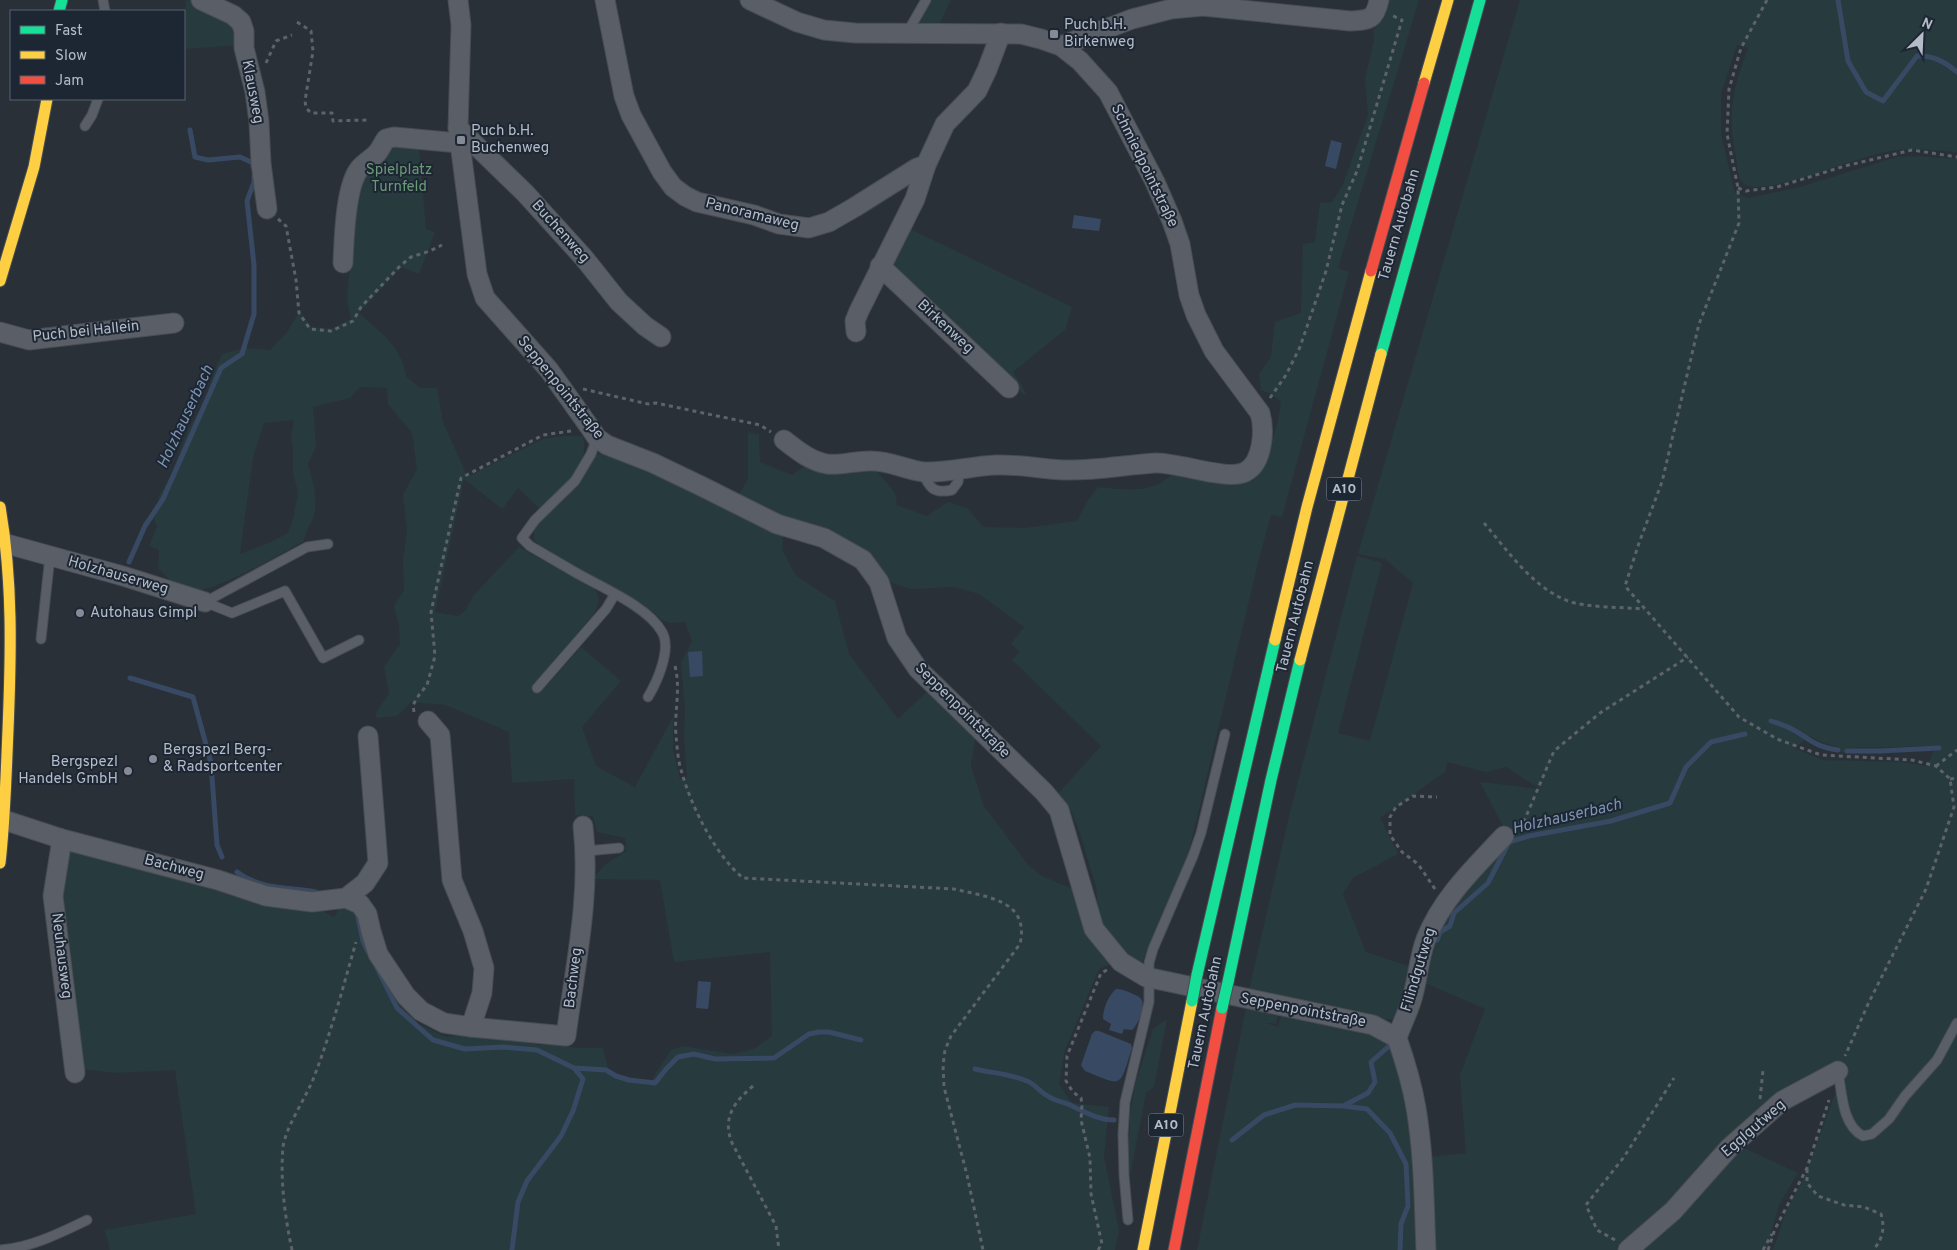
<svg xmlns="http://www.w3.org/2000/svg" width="1957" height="1250" viewBox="0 0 1957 1250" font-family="Overpass,sans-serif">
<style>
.green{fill:#273a3e;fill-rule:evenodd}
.water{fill:#384963}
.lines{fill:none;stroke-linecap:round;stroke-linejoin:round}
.stream{stroke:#384963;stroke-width:5}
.lane-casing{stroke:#484c53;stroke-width:11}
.street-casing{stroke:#484c53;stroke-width:21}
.fast-casing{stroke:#484c53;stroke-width:13}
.slow-casing{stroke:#484c53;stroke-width:13}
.jam-casing{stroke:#484c53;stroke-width:13}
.path{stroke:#5d636a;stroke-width:3;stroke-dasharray:4 4;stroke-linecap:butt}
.lane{stroke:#5a5e66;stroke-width:9}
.street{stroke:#5a5e66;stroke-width:19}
.fast{stroke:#16e098;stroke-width:11}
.slow{stroke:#ffcf43;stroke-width:11}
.jam{stroke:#f24e42;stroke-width:11}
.fast-bridge-casing{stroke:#474c53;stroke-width:13;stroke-linecap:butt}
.fast-bridge{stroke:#16e098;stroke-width:11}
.poi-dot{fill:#848b96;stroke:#1d2633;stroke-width:2}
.labels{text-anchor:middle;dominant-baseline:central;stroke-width:4;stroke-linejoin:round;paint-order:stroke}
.shield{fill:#1d2633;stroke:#878f9c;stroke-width:1}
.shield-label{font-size:14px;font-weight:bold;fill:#b4bcc9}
.poi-label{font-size:15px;fill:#b4bcc9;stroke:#1d2633;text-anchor:start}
.street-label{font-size:15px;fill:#b4bcc9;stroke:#1d2633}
.park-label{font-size:15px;fill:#6b9a76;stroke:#1d2633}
.water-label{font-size:16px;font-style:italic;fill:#7c92b1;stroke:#1d2633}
</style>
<rect width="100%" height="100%" fill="#2a3038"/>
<g class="green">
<path d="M186,0C201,0 217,9 229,16L240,45L184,49Z"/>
<polygon points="930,0 951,0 938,26 916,26"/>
<path d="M1388,0H1419L1338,268L1349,272L1282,517L1271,515L1259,559L1188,855L1141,966L1124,955L1099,920L1096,887L1079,830L1071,811L1057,795L1101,746L1012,660L1020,652L1011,644L1024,627L979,594L954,587L910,589L883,580L836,553L793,536L736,499L748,479V432L759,434L760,462L792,475L807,464L826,468L878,472L895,493L897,505L927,516L948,502L967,508L984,527L1024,528L1077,521L1089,499L1098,487C1117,489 1141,492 1159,484C1164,482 1167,477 1172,475C1195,469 1228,481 1253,481C1266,465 1279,424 1281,402L1271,394L1261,390L1259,374L1271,357L1275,322L1301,313L1303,244L1315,242L1320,203L1332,202L1343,184L1368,115L1365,79L1374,41L1373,30C1382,21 1389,13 1388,0Z"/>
<path d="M1520,0H1957V152C1937,151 1916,148 1896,150C1862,154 1774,194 1748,186C1738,183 1738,172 1737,163C1727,115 1731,94 1748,48L1737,45L1721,94V134L1735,193L1748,198L1800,187L1897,157L1919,156L1957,159V1250H1773L1787,1209L1804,1178L1844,1069L1836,1065L1742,1147L1798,1173L1779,1205L1766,1250H1433L1430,1157L1466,1153L1460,1075L1485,1009L1423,982L1432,942L1442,918L1504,828L1480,782L1540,789L1506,767L1486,772L1447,762L1445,772L1380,818L1398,854L1353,878L1343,894L1366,952L1414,968L1398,1016L1391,1019H1381L1249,990L1290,812L1357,556L1382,563L1338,733L1370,741L1413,583L1385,559L1358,554ZM1810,736L1820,742L1839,747V752L1847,753V748L1936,746L1927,766L1902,762L1823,760L1794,748Z"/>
<path d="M392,143L419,146L426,229L435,232L419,274L401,267L359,313C379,331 403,348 406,376L420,388H437L443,422L465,471V478L543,439L563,436H583C590,469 563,489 541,510L518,488L502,509L464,479L435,612L458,616L465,611L473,596L519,547L593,587C602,599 599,603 593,615L532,686L540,693L581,647L621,681L582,727L596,766L635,787L673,717V749L680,779L687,777L684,736L685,708L681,663L692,641L685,622L670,623L662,620L653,612L629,596L564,562L538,545L534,539V530L538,522L577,487L596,455L603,452L783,534L782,549L796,576L835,601L849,654L898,719L930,689L976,733L971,766L984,806L1029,866L1042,876L1068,887L1078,889L1113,963L1099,969L1065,1050L1059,1084L1072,1103L1109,1107L1104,1157L1119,1230L1115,1250H110L105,1230L196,1214L175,1070L117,1073L80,1069L57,898L67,847L316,908L334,917L342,905L356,912L407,1006L418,1024L446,1037L477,1033L540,1045L556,1044L575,1048H603L609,1073L650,1083L671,1050L683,1046L733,1054L754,1049L772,1036L770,952L674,962L660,880L592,879L605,865L626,851L625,838L597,832L593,816L575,815L574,779L512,783L509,732L446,705L411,702L397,716L375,718L377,711L389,694L384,667L400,644L399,626L394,606L404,590L403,560L407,530L403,495L417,469L412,433L388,404L387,388L360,387L350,398L313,407L316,447L308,464C312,477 319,502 314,515C311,525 305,531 304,541C283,553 213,593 192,591C177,588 168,579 158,568L159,550L149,546L157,526L154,521L159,496L170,477L188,430L205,401L214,371L222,354L245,348L270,350L287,332L300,311L311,327L331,329L351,319L347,299L356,196L370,169L380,164L386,147ZM294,420L291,436L293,448V472L298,493L293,519L288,533L271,542L240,554L253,458L264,423Z"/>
<polygon points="906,227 1072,307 1065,330 1013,372 1026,393 1024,395 897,274 891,265"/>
<polygon points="1246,1008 1278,1015 1276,1024 1266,1023 1278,1027 1281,1014 1365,1031 1389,1040 1414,1117 1421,1250 1197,1250"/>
<polygon points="1167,1019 1154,1087 1146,1093 1130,1176 1128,1156 1130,1115 1135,1085 1153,1029"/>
</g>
<g class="water">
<polygon points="1331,140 1342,143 1336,169 1325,166"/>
<polygon points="1074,215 1101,219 1099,231 1072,228"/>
<polygon points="702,651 703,676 690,677 688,652"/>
<polygon points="698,981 711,982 708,1009 696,1008"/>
<path d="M1116,989C1122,989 1126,991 1131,993C1135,995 1139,996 1142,1000C1145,1007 1138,1025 1132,1030L1124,1029L1122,1034L1109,1030L1111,1024L1103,1019C1103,1009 1108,996 1116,989Z"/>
<path d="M1095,1031H1099L1131,1044L1132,1048C1119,1088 1124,1087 1085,1071L1081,1065L1092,1034Z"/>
</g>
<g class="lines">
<g class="stream">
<path d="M1838,0L1848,61L1866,92L1883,101L1917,56C1933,55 1945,62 1957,72"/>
<polyline points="190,130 195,157 208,160 240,157 253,163 253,167"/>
<polyline points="129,562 145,526 163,499 221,368 242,354 254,314 254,265 247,201 254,182 254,176"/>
<polyline points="130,678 193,697 211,763 217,845 222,857"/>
<path d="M1771,721C1777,723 1784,725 1790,728C1811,739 1812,746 1838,750"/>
<polyline points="1847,751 1880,751 1939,748"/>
<path d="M237,872C260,890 289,887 316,892"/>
<polyline points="358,917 363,941 368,952"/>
<polyline points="1431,942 1437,940 1440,932 1450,926 1454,913 1488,883 1509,842 1529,836 1611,821 1670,803 1686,767 1711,742 1745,734"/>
<polyline points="377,968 397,1008 433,1040 465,1049 503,1047 537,1050 574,1068 606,1070 616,1076 629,1080 655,1083 667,1068 678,1057 694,1054 715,1059 774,1058 809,1034 819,1032 829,1032 861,1040"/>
<path d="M975,1069C992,1073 1011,1074 1027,1081C1035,1084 1039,1091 1046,1095C1054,1101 1065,1102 1074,1107C1087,1113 1099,1120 1114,1120"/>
<polyline points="1345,1105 1368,1093 1375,1082 1371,1062 1388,1047"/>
<polyline points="1232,1140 1264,1115 1295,1105 1344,1106 1367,1109 1390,1133 1406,1164 1408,1206 1401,1224 1400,1250"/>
<polyline points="512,1250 518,1202 527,1181 561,1136 573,1111 583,1079 574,1068"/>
</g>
<defs>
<g id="lane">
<polyline points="103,0 105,11"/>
<polyline points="907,33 926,0"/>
<polyline points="85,126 92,115 98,99"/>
<path d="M597,438L591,454L575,481L535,520L522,538L530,546C544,554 559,563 573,571C598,586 648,606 662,632C672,649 657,682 648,697"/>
<path d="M922,472C930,488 933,494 952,490L958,482L960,468"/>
<polyline points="205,602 232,613 285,591 323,658 359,640"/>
<polyline points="205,602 307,547 328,544"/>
<polyline points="41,639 50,556"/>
<polyline points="537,688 606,609 615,594"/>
<polyline points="586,851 619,848"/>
<path d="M1838,1071C1842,1093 1842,1125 1863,1136L1872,1134L1889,1119L1905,1096L1937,1060L1957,1023"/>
<polyline points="1128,1220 1124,1175 1123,1134 1125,1102 1149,1002 1149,963 1153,949 1193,856 1201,833 1225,734"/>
<path d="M0,1250C30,1248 60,1233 87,1220"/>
</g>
<g id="street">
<polyline points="201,0 233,15 241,22 244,31 244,48 255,92 259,122 261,163 267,209"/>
<path d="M458,0L461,25L458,128L477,274L485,298L549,370L591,429L597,438L607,445L653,463L701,486L777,524L824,538L863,560L879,582L897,638L918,669L1044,792L1059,810L1094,929L1121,962L1146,977L1373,1025L1397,1038C1405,1061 1412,1084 1416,1108C1424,1155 1424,1203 1426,1250"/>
<polyline points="605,0 624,96 631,115 662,172 673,187 685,196 697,202 754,215 779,224 809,228 829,222 855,207 917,168 926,165 945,124 977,91 987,70 1001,33"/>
<path d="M750,0L797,22L824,30L855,33L1021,34L1041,39L1061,46L1080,61L1108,92L1155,182L1172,221L1180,244L1189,295L1196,315L1214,351L1260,413C1265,430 1263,463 1245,472C1227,481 1178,462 1155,463C1124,465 1095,471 1064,470C1041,469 1018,464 996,465C972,466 948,473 924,472C907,470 890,461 872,461C857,460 842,466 827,464C810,461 797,450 784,440"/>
<path d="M1061,46L1132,19L1171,9L1203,6L1350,21C1369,20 1375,20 1379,0"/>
<polyline points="458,128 525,193 584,258 619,302 645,326 661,337"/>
<path d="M343,263C344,241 345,185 360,168C365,162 373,158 378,152C381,148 383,143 386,139L394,137L459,143"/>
<polyline points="880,266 1009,388"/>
<polyline points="0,332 29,340 174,323"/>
<polyline points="856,332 855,321 859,311 915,199 926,165"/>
<polyline points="7,544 123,576 205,602"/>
<polyline points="4,820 62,839 218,880 266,896 312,902 346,898 365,883 378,863 368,736"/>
<polyline points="62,839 53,896 75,1073"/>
<polyline points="346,898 360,904 367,914 371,931 378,954 406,996 421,1011 444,1023 471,1027 482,993 484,968 473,931 452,880 440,735 428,721"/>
<path d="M471,1027L566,1036C575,966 591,896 583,826"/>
<path d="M1397,1038C1401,1026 1407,1014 1411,1002C1418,981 1418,960 1426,939C1442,898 1475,867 1504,836"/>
<polyline points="1628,1250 1673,1211 1730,1147 1782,1101 1838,1071"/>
</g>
<g id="fast">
<polyline points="59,11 62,0"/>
<polyline points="1381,354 1480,0"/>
<polyline points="1197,975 1275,640"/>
<polyline points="1228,982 1271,780 1300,660"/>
</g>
<g id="slow">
<polyline points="1424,83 1448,0"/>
<polyline points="0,281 34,167 47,99"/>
<path d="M0,507C13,581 11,655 8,730C6,775 5,819 0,863"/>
<polyline points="1275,640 1307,507 1371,271"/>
<polyline points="1300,660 1381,354"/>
<polyline points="1143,1250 1192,1001"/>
</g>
<g id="jam">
<polyline points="1371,271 1424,83"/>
<polyline points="1174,1250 1222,1008"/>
</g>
</defs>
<use href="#lane" class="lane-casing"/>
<use href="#street" class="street-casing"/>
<use href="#fast" class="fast-casing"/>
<use href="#slow" class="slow-casing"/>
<use href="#jam" class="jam-casing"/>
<g class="path">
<polyline points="1767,0 1741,48 1729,89 1727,134 1738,188 1739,223 1699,324 1662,482 1639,543 1625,586 1739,717 1777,739 1821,755 1912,760 1936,766 1950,779 1954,807 1926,889 1869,1002 1845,1056"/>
<polyline points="297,22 311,31 313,51 305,101 306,108 311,113 332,113 333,121 367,120"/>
<polyline points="266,63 276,41 292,35"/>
<polyline points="1738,188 1746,191 1777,187 1845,166 1912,150 1957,157"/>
<polyline points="278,219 286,226 296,280 299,313 310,329 331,331 353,321 361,307 400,266 411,257 430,251 442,245"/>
<polyline points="583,389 648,404 656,403 760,425 771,432"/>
<polyline points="1270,398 1286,375 1300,347 1326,271 1342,205 1357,171 1402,20 1391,15"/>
<path d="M1484,523C1508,551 1532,587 1568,601C1588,608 1623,607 1644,609"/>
<path d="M675,666C681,689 674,712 676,735C677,747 678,762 682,773C691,806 716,856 743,878L954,889C987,897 1030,900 1020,944L951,1036L945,1050L943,1065L944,1087L967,1175L983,1250"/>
<polyline points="414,712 413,705 419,695 427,685 435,656 431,612 461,478 543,435 571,431"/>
<polyline points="1936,766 1957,750"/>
<polyline points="1950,779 1957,778"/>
<polyline points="1516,826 1525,819 1554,751 1600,713 1688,657"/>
<polyline points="1435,889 1418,864 1402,852 1390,835 1390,817 1396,807 1413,796 1437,797"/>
<path d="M753,1086C734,1102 722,1118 732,1143L776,1226L779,1250"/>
<polyline points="1760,1099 1763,1070"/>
<path d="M1807,1169V1183L1818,1196L1844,1205L1864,1207L1881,1214C1885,1228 1883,1239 1873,1250"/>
<polyline points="1615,1240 1597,1230 1586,1205 1624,1157 1674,1078"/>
<path d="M292,1250C285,1217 280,1181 283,1147C286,1126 306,1098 314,1077C331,1033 343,987 356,942"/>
<polyline points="1098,1250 1102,1244 1091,1194 1090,1158 1081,1120 1082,1105 1081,1098 1073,1092 1066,1081 1067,1056 1101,973 1107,970"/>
<polyline points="1763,1250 1772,1234"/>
<polyline points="1768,1250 1775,1229 1807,1168 1829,1100"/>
</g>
<use href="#lane" class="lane"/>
<use href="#street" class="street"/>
<use href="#fast" class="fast"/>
<use href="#slow" class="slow"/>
<use href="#jam" class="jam"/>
<defs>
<g id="fast-bridge">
<polyline points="1192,1001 1197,975"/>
<polyline points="1222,1008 1228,982"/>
</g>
</defs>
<use href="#fast-bridge" class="fast-bridge-casing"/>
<use href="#fast-bridge" class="fast-bridge"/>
</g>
<g class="poi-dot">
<rect x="1049" y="29" width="10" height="10" rx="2.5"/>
<rect x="456" y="135" width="10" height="10" rx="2.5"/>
<circle cx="80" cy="613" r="5"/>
<circle cx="153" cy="759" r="5"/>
<circle cx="128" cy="771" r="5"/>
</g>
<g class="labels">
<g class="shield">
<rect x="1326.5" y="477.5" width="35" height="23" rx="4"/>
<rect x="1148.5" y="1113.5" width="35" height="23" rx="4"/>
</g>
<g class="shield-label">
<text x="1344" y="489">A10</text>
<text x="1166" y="1125">A10</text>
</g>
<g class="poi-label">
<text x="1064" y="25">Puch b.H.<tspan x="1064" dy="17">Birkenweg</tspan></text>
<text x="471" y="131">Puch b.H.<tspan x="471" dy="17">Buchenweg</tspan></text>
<text x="90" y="613">Autohaus Gimpl</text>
<text x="163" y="750">Bergspezl Berg-<tspan x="163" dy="17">&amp; Radsportcenter</tspan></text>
<text x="118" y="762" text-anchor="end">Bergspezl<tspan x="118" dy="17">Handels GmbH</tspan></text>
</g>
<g class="street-label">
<text transform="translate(252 92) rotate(79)">Klausweg</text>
<text transform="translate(1144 166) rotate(64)">Schmiedpointstraße</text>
<text transform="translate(752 215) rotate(14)">Panoramaweg</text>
<text transform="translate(1400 225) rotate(-74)">Tauern Autobahn</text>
<text transform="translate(560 232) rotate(48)">Buchenweg</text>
<text transform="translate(945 327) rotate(43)">Birkenweg</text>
<text transform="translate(86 332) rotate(-6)">Puch bei Hallein</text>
<text transform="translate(560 388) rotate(51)">Seppenpointstraße</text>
<text transform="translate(118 576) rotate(16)">Holzhauserweg</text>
<text transform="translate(1296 617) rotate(-76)">Tauern Autobahn</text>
<text transform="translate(962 711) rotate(45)">Seppenpointstraße</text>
<text transform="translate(174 868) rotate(15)">Bachweg</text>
<text transform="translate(61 956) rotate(83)">Neuhausweg</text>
<text transform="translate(1419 970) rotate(-73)">Filindgutweg</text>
<text transform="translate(574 978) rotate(-83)">Bachweg</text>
<text transform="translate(1303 1011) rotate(11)">Seppenpointstraße</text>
<text transform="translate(1206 1013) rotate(-78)">Tauern Autobahn</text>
<text transform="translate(1754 1129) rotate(-41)">Egglgutweg</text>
</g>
<g class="park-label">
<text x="399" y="170">Spielplatz<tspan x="399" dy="17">Turnfeld</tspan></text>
</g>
<g class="water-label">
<text transform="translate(186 417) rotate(-65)">Holzhauserbach</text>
<text transform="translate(1567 817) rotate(-13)">Holzhauserbach</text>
</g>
</g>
<rect x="10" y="10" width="175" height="90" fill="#1d2633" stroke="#59626f"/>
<rect x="20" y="26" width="25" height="8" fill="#16e098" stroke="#59626f"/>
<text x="55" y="35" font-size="15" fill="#b4bcc9">Fast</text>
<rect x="20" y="51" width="25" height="8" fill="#ffcf43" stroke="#59626f"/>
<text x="55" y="60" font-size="15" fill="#b4bcc9">Slow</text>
<rect x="20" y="76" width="25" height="8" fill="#f24e42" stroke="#59626f"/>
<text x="55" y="85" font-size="15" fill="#b4bcc9">Jam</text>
<g transform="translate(1922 35) rotate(24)" stroke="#1d2633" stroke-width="4" paint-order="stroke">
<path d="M0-4L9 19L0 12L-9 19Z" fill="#b4bcc9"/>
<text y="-8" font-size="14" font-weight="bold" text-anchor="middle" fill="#b4bcc9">N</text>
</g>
</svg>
